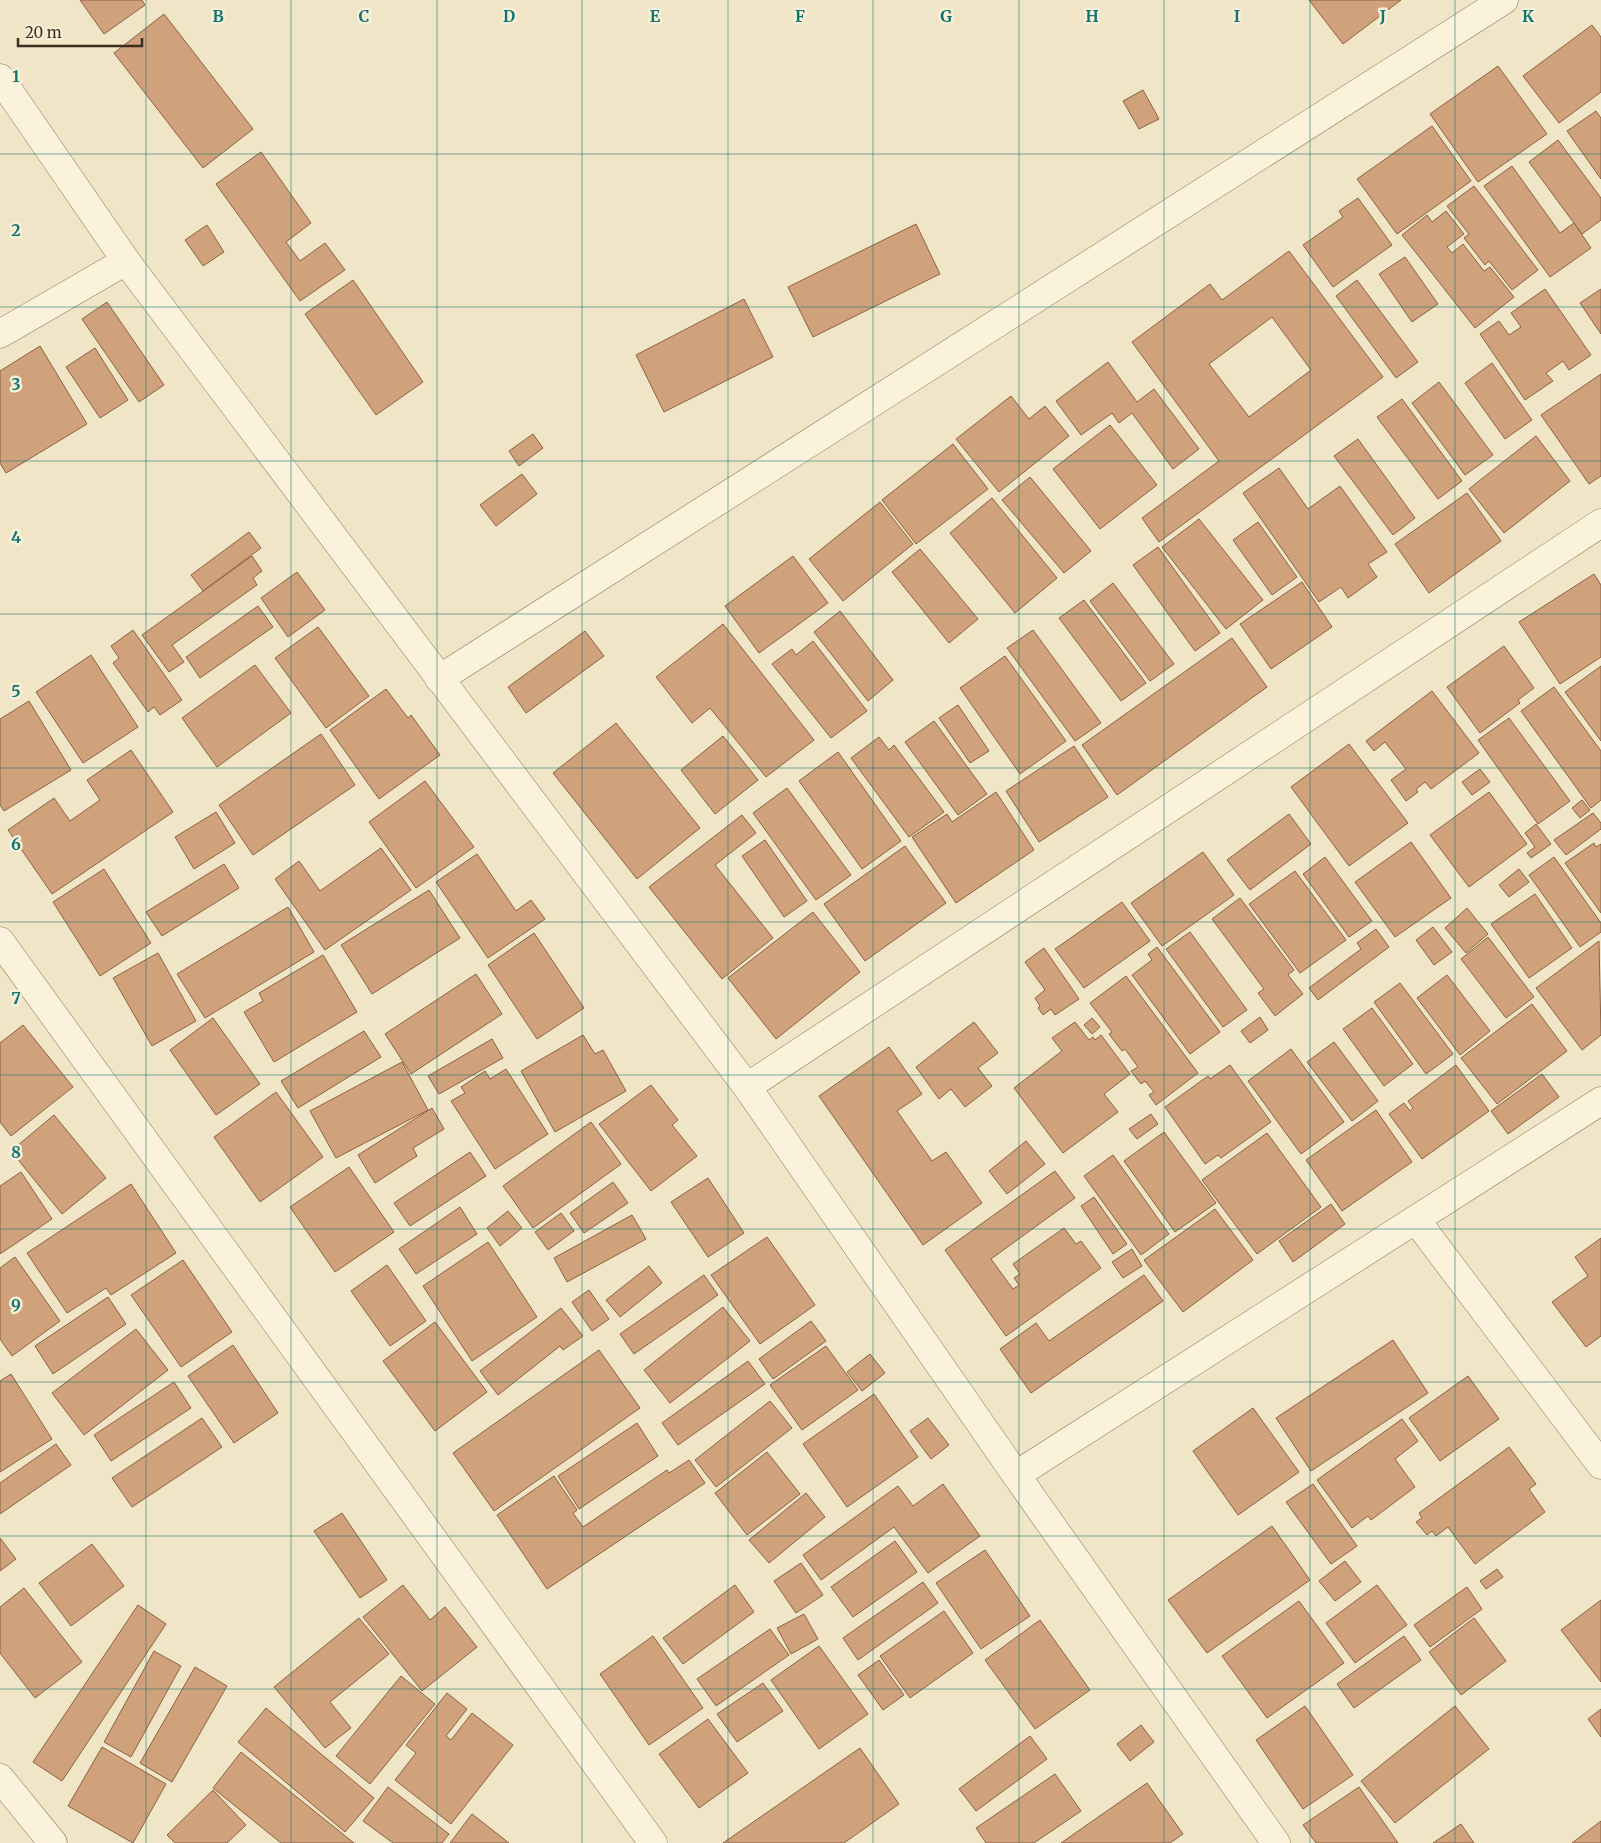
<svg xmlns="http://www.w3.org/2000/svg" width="1601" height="1843" viewBox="0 0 1601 1843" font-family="Merriweather,serif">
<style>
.building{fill:#cfa27c;stroke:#8d6140;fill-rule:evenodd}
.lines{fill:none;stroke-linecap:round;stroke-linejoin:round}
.minor-casing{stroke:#8d775b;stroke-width:29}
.minor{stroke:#faf2db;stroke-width:28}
.grid{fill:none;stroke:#0f766e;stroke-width:1;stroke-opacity:0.55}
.grid-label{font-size:16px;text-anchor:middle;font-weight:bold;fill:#0f766e;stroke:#f7efd7;stroke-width:5;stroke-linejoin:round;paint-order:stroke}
</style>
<rect width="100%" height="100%" fill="#f0e5c7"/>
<g class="building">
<polygon points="80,0 142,0 145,5 104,34"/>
<polygon points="1309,0 1401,0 1343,44"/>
<polygon points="164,14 253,129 203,168 114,53"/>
<polygon points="1592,25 1601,37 1601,92 1559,123 1523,76"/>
<polygon points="1498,66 1547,134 1478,182 1430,114"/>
<polygon points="1143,90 1159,119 1139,129 1123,101"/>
<polygon points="1596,111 1601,118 1601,179 1567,131"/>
<polygon points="1432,126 1471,181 1397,234 1357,179"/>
<polygon points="1558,140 1601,198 1601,220 1582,234 1529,162"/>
<polygon points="261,152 311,223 286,242 300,261 325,243 345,270 300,301 216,184"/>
<polygon points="1512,166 1560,233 1574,223 1591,248 1550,277 1484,186"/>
<polygon points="1474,186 1538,270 1512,290 1489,261 1485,265 1464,238 1469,234 1447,206"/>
<polygon points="1358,198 1392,245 1333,287 1303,245 1343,217 1339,211"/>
<polygon points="1446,211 1464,234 1447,247 1452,253 1463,244 1484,271 1490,267 1514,297 1475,328 1402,235 1427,215 1432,222"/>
<polygon points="916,224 940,274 813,337 788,287"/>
<polygon points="207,225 224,252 203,266 185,240"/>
<path d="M1289,251L1383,377L1159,542L1142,518L1219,461L1132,342L1210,284L1222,300ZM1272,317L1311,370L1249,417L1209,364Z"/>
<polygon points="1405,257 1438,304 1412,322 1379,274"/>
<polygon points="353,280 423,382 376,415 305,314"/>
<polygon points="1357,280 1418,362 1396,378 1336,296"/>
<polygon points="1545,289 1591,355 1569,370 1563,361 1546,373 1553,381 1525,400 1480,334 1499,321 1509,335 1521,327 1511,313"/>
<polygon points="1601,289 1601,334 1580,303"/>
<polygon points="744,299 773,357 664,412 636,355"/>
<polygon points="107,302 164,385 139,402 82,319"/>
<polygon points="40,346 87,424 6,473 0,463 0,371"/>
<polygon points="95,348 128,400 100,418 66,367"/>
<polygon points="1108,362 1137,402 1154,389 1199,449 1173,469 1132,413 1119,423 1112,413 1081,435 1056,401"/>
<polygon points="1492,363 1532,420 1505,439 1465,383"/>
<polygon points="1601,374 1601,476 1589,484 1541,415"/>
<polygon points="1439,382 1493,455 1465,475 1412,403"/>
<polygon points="1011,396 1029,419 1045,406 1069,436 999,492 956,439"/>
<polygon points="1402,399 1462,481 1438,499 1377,417"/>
<polygon points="1110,425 1157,485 1100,529 1053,469"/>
<polygon points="533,434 543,448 519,466 509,451"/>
<polygon points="1536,436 1570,481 1504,533 1469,489"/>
<polygon points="1358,439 1415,518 1393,535 1334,456"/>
<polygon points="953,444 988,489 916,544 882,500"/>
<polygon points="1279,468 1308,509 1340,486 1387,552 1368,564 1377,577 1348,598 1341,587 1319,602 1243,493"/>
<polygon points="522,474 537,494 496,526 480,505"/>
<polygon points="1030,477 1091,551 1064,573 1002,500"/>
<polygon points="1467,493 1501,541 1429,593 1395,544"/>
<polygon points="992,498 1057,578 1015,613 950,533"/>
<polygon points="880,502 913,544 843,601 809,559"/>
<polygon points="1199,519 1263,600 1226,629 1162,547"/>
<polygon points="1258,522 1297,577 1272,595 1233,540"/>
<polygon points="249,532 261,548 203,591 191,575"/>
<polygon points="1158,547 1220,633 1195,651 1133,565"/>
<polygon points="920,549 978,619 949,643 892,572"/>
<polygon points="252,556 262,571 253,578 257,585 172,645 184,662 169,672 142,635"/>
<polygon points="793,556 828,603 759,653 725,606"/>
<polygon points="297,572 325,610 288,637 261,598"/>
<polygon points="1594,574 1601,585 1601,657 1560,684 1519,622"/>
<polygon points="1302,582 1332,627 1271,669 1240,624"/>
<polygon points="1113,583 1174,664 1150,681 1090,601"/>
<polygon points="1084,600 1146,683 1121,701 1059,618"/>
<polygon points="258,606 273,627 200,678 186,657"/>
<polygon points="840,611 893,680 868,701 814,632"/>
<polygon points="723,624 814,740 766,777 710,708 692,723 656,677"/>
<polygon points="318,627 369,696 326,728 275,658"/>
<polygon points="133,630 182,700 160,715 154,707 148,712 113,663 119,658 111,646"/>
<polygon points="1033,630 1101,723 1075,741 1007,648"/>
<polygon points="585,631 604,656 526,713 508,687"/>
<polygon points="1232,638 1267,687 1117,795 1082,745"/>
<polygon points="813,641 867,711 831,738 772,664 792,649 796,655"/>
<polygon points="1504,646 1534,688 1518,700 1520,703 1480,733 1447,687"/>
<polygon points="91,655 138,727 83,763 36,692"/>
<polygon points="1005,656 1066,741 1020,774 960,688"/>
<polygon points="255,665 291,713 217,767 182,718"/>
<polygon points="1601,666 1601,741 1565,692"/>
<polygon points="1554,687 1601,751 1601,800 1591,808 1521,711"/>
<polygon points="386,689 408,718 411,715 440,755 379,799 330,730"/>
<polygon points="1432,691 1479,753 1431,789 1425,782 1416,789 1418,792 1406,801 1391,780 1406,769 1385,742 1374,751 1366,741"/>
<polygon points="29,701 71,770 4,811 0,805 0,719"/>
<polygon points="958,705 989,751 970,763 939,718"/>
<polygon points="1509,718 1570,801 1538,824 1478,740"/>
<polygon points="934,721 987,794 958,815 905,742"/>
<polygon points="616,723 700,828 637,879 553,773"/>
<polygon points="321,734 355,785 253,855 219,805"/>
<polygon points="723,736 758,780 715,814 681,770"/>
<polygon points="879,737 889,750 894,745 944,812 909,837 851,758"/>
<polygon points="1349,744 1408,823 1349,866 1291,787"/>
<polygon points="1074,746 1108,797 1039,842 1006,791"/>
<polygon points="131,750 173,812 52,894 8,830 54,798 70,821 100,800 87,780"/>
<polygon points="838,752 901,841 862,869 799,781"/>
<polygon points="1480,769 1490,782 1472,795 1462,782"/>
<polygon points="425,781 474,847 416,888 369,822"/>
<polygon points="787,788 851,875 816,900 753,813"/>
<polygon points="996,792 1034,850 956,903 912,837 947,814 952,822"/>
<polygon points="1489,792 1527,844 1469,887 1430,835"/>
<polygon points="1582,800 1590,810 1580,818 1572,808"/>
<polygon points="216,812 235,843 194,869 175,837"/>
<polygon points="1593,813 1601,823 1601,829 1566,855 1554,840"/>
<polygon points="1289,814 1311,844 1250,890 1227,860"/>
<polygon points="742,815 756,833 715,865 773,938 722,979 649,887"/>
<polygon points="1536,824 1551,844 1531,858 1527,853 1535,847 1525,833"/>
<polygon points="765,840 807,901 784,917 742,856"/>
<polygon points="1411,842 1451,898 1395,937 1355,882"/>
<polygon points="1594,843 1596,847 1601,844 1601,913 1565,863"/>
<polygon points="905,846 946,903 865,961 824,904"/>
<polygon points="381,848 411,890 325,950 275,879 299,861 320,891"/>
<polygon points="1203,852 1234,895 1162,946 1131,903"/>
<polygon points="477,854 516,911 531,900 545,919 488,958 436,882"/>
<polygon points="1325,857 1372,921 1349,937 1303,874"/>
<polygon points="1554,857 1601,923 1601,932 1580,947 1529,875"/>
<polygon points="224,864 239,888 162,936 146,912"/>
<polygon points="104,869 151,943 100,976 53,902"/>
<polygon points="1519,869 1529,882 1509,897 1499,885"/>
<polygon points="1295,871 1346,940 1300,973 1249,904"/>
<polygon points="429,890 460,938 372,994 341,945"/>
<polygon points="1535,894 1572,948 1529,978 1491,924"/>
<polygon points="1240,898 1294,970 1288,975 1303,994 1275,1016 1258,993 1264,989 1212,919"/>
<polygon points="1122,902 1150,941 1084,988 1055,949"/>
<polygon points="288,907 314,952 205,1018 177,974"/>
<polygon points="1467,908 1488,934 1466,953 1445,928"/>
<polygon points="813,912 860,972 776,1039 728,978"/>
<polygon points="1433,927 1452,952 1434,965 1416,940"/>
<polygon points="1376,929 1389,947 1318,1000 1309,988 1361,949 1357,943"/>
<polygon points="1190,932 1247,1010 1223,1027 1166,949"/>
<polygon points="534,933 584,1008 537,1039 488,965"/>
<polygon points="1488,937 1534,997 1506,1018 1461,959"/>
<polygon points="1599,941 1601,1035 1582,1050 1536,988"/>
<polygon points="1157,947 1220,1032 1190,1054 1132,975 1152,960 1148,954"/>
<polygon points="1044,948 1079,999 1055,1015 1051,1009 1043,1015 1038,1008 1040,1006 1035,998 1045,990 1025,962"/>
<polygon points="158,953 196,1021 152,1046 113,978"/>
<polygon points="323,955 357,1012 274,1062 244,1012 263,1001 259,993"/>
<polygon points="476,974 502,1014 411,1074 385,1034"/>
<polygon points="1447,975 1490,1031 1460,1055 1417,998"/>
<polygon points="1126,976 1198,1073 1156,1105 1149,1095 1154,1092 1145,1081 1141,1084 1131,1071 1138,1067 1125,1049 1122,1051 1109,1034 1112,1032 1090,1003"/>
<polygon points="1400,983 1453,1054 1426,1074 1374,1002"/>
<polygon points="1532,1004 1567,1051 1497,1104 1461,1058"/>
<polygon points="1372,1008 1413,1064 1384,1086 1343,1029"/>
<polygon points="1260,1017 1268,1030 1250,1043 1241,1031"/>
<polygon points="213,1018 260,1084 216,1115 170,1050"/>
<polygon points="1092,1018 1100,1027 1092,1034 1084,1025"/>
<polygon points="974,1022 998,1053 978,1068 992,1086 965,1107 951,1089 939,1099 916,1067"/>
<polygon points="1075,1022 1089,1040 1093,1037 1095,1040 1101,1035 1130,1074 1104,1094 1118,1112 1063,1153 1014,1088 1062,1051 1052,1038"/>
<polygon points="23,1025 73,1087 11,1136 0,1122 0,1043"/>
<polygon points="364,1031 381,1057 298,1108 281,1081"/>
<polygon points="583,1035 595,1054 603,1050 626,1091 555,1132 521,1071"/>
<polygon points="492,1039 503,1058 439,1094 428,1076"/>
<polygon points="1334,1042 1378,1101 1352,1121 1307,1062"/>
<polygon points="889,1047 922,1094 897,1111 932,1161 946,1152 982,1203 923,1245 819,1096"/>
<polygon points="1291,1049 1344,1122 1301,1154 1248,1081"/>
<polygon points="402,1062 428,1110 336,1158 310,1111"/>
<polygon points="1230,1065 1271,1122 1221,1158 1218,1155 1205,1164 1165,1107 1208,1076 1210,1079"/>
<polygon points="1456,1065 1489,1111 1422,1159 1389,1114 1404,1103 1410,1111 1413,1108 1408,1101"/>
<polygon points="506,1069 548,1134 495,1169 451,1101 465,1093 461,1087 485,1071 490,1079"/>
<polygon points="1542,1074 1559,1097 1508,1134 1491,1111"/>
<polygon points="651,1085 678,1120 672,1125 697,1156 651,1191 599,1124"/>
<polygon points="276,1092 323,1157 260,1202 214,1137"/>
<polygon points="432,1108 444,1129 413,1148 417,1156 375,1183 358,1155"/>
<polygon points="1376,1110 1412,1162 1342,1211 1306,1160"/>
<polygon points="1151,1114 1158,1124 1137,1139 1129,1129"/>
<polygon points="54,1115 106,1178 62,1214 11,1151"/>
<polygon points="591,1122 621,1164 533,1228 503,1186"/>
<polygon points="1164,1132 1216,1203 1175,1232 1124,1161"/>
<polygon points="1267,1133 1321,1207 1257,1254 1202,1180"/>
<polygon points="1026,1141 1045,1164 1007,1194 989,1171"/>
<polygon points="470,1152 486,1176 410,1226 394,1203"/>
<polygon points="1113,1155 1169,1234 1141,1255 1084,1176"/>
<polygon points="349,1167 394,1232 335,1272 290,1207"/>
<polygon points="1055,1171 1075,1198 991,1259 1013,1289 1019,1285 1014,1278 1020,1274 1013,1264 1064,1228 1076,1244 1081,1241 1101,1268 1006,1336 945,1250"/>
<polygon points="21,1172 52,1219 0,1254 0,1186"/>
<polygon points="708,1178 744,1233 708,1257 671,1202"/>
<polygon points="613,1182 628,1203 584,1233 570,1213"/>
<polygon points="131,1184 176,1253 111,1295 106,1288 67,1313 27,1253"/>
<polygon points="1094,1197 1127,1244 1113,1254 1081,1206"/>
<polygon points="1331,1204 1345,1224 1293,1262 1279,1241"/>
<polygon points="460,1207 477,1234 416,1274 399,1249"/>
<polygon points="1215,1209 1253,1260 1183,1312 1144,1260"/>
<polygon points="508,1211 522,1228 500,1246 487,1228"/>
<polygon points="561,1213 574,1231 548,1250 535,1232"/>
<polygon points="632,1215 646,1239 567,1282 554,1258"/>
<polygon points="767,1237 815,1305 760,1344 711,1275"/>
<polygon points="1601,1238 1601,1336 1586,1347 1552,1302 1588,1276 1575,1257"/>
<polygon points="488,1242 537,1317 472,1361 423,1286"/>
<polygon points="1132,1249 1142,1266 1123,1278 1112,1262"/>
<polygon points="15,1257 60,1321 12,1356 0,1339 0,1268"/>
<polygon points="183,1260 232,1332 181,1367 131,1295"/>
<polygon points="387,1265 426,1321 390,1346 351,1291"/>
<polygon points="649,1266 662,1283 620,1317 606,1300"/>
<polygon points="704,1275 718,1295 634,1354 620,1334"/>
<polygon points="1144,1275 1163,1301 1031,1393 1000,1349 1036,1323 1049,1341"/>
<polygon points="589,1290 609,1319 592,1331 572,1302"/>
<polygon points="108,1297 126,1324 53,1374 35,1346"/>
<polygon points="723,1307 750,1341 670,1403 644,1370"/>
<polygon points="561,1308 583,1336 563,1350 560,1346 498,1395 480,1371"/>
<polygon points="811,1321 826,1341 773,1379 759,1359"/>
<polygon points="435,1322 487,1392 435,1431 383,1361"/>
<polygon points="136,1329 168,1370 84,1435 52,1393"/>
<polygon points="1393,1340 1428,1393 1311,1471 1276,1418"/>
<polygon points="233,1345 278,1413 234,1443 188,1376"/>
<polygon points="826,1346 858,1390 802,1430 770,1385"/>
<polygon points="599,1350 640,1408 494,1511 453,1453"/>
<polygon points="870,1354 885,1373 862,1391 847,1372"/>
<polygon points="748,1361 765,1384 678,1445 662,1423"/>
<polygon points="11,1374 52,1439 0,1472 0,1381"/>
<polygon points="1468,1376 1499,1419 1440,1461 1409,1418"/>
<polygon points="174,1382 191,1408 111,1461 94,1435"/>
<polygon points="874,1394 918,1457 847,1507 803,1444"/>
<polygon points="770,1401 792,1428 716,1487 695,1460"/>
<polygon points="1253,1408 1299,1472 1238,1515 1193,1451"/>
<polygon points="202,1418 222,1447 132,1507 112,1478"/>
<polygon points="928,1418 949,1445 931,1459 910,1431"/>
<polygon points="1402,1419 1418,1441 1395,1459 1415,1487 1371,1520 1368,1516 1352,1528 1317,1480"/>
<polygon points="637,1423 658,1456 579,1509 558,1476"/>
<polygon points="56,1444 71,1465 0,1514 0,1483"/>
<polygon points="1509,1447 1536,1484 1529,1489 1545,1512 1475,1564 1448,1527 1436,1536 1432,1531 1427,1535 1416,1522 1422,1518 1419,1513"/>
<polygon points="767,1452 800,1494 747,1535 715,1493"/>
<polygon points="689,1460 705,1483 547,1589 497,1515 554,1476 577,1510 573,1513 583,1527 667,1470 669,1473"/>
<polygon points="943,1484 980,1536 928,1573 894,1527 821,1580 803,1555 898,1486 913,1506"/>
<polygon points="1313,1484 1357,1546 1331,1564 1286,1502"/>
<polygon points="806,1493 825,1517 769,1563 749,1540"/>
<polygon points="342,1513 387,1580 360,1598 314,1531"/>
<polygon points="1272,1526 1310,1580 1207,1653 1168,1600"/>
<polygon points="0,1538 16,1559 0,1571"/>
<polygon points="895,1541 917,1572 853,1617 831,1587"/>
<polygon points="92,1544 124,1586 71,1626 39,1583"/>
<polygon points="985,1550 1030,1616 981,1649 936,1583"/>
<polygon points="1345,1561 1361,1582 1335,1601 1319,1581"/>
<polygon points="801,1563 823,1595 796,1613 774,1581"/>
<polygon points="1497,1569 1503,1577 1486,1589 1480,1581"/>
<polygon points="923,1582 938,1603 858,1660 843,1638"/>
<polygon points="403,1585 430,1620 445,1607 477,1647 422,1691 363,1617"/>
<polygon points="735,1585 754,1612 683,1664 663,1638"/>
<polygon points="1377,1585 1407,1625 1355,1663 1326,1623"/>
<polygon points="1467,1587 1482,1609 1430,1647 1414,1625"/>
<polygon points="24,1588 82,1662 35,1698 0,1653 0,1607"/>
<polygon points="1601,1600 1601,1682 1561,1630"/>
<polygon points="1299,1601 1344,1663 1267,1718 1222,1656"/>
<polygon points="138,1605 166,1624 62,1781 33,1762"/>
<polygon points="944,1611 973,1653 910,1698 880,1656"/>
<polygon points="804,1614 818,1639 791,1654 777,1628"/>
<polygon points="359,1618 389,1654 330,1702 351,1728 325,1748 274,1687"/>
<polygon points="1474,1618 1506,1661 1461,1695 1429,1652"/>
<polygon points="1040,1620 1090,1690 1035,1729 985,1660"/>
<polygon points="770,1629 789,1655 716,1706 697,1679"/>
<polygon points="653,1636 703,1708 649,1745 600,1674"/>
<polygon points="1404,1636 1421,1660 1354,1708 1337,1684"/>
<polygon points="819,1646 868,1714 819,1749 771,1680"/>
<polygon points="154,1651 181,1666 131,1757 104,1742"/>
<polygon points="879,1660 904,1695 883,1710 858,1675"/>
<polygon points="195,1667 227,1686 172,1782 140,1763"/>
<polygon points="401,1676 435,1704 370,1784 336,1756"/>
<polygon points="763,1683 783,1711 737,1742 717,1714"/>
<polygon points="447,1693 467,1709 446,1736 451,1740 472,1713 513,1745 451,1824 395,1780 416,1753 406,1745"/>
<polygon points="1305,1706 1353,1775 1303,1809 1256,1740"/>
<polygon points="1455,1706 1489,1749 1395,1823 1361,1781"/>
<polygon points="266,1708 374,1798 345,1832 238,1742"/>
<polygon points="1601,1709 1601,1737 1588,1719"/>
<polygon points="708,1719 748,1773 699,1808 659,1754"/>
<polygon points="1141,1725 1154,1742 1130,1761 1117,1744"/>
<polygon points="1030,1736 1047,1759 976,1811 959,1789"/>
<polygon points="102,1747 166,1784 133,1843 68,1806"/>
<polygon points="860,1748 899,1804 844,1843 723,1843"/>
<polygon points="241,1752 354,1843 281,1843 213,1788"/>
<polygon points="1055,1774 1081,1811 1034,1843 986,1843 976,1828"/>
<polygon points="1147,1783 1183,1834 1170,1843 1061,1843"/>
<polygon points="388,1787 449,1834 442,1843 393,1843 363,1821"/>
<polygon points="1359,1787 1398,1843 1316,1843 1303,1825"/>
<polygon points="213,1790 246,1825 227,1843 175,1843 167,1835"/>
<polygon points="472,1814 509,1843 450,1843"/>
<polygon points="1601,1821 1601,1843 1572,1843"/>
<polygon points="1461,1824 1474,1843 1433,1843"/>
</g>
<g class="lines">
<defs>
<g id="minor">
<polyline points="0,78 126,261 747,1087 1016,1475 1276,1843"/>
<polyline points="0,334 126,261"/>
<polyline points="439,679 1504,0"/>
<polyline points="0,941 653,1843"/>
<polyline points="747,1087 1601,523"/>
<polyline points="1416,1220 1601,1465"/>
<polyline points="1016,1475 1601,1101"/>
<polyline points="0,1778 53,1843"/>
</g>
</defs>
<use href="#minor" class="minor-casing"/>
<use href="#minor" class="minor"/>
</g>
<path class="grid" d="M146,0V1843M291,0V1843M437,0V1843M582,0V1843M728,0V1843M873,0V1843M1019,0V1843M1164,0V1843M1310,0V1843M1455,0V1843M0,154H1601M0,307H1601M0,461H1601M0,614H1601M0,768H1601M0,922H1601M0,1075H1601M0,1229H1601M0,1382H1601M0,1536H1601M0,1689H1601"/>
<g class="grid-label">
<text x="218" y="22">B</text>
<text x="364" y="22">C</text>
<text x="509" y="22">D</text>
<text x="655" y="22">E</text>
<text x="800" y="22">F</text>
<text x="946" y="22">G</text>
<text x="1092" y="22">H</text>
<text x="1237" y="22">I</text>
<text x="1383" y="22">J</text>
<text x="1528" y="22">K</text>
<text x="16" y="82">1</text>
<text x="16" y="236">2</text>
<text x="16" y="390">3</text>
<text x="16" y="543">4</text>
<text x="16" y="697">5</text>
<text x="16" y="850">6</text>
<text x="16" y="1004">7</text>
<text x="16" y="1158">8</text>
<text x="16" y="1311">9</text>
</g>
<path d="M18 38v8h124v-8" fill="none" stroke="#3d2f20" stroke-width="2.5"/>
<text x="25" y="38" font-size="15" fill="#3d2f20" stroke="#f7efd7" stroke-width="4" paint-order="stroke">20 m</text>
</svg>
